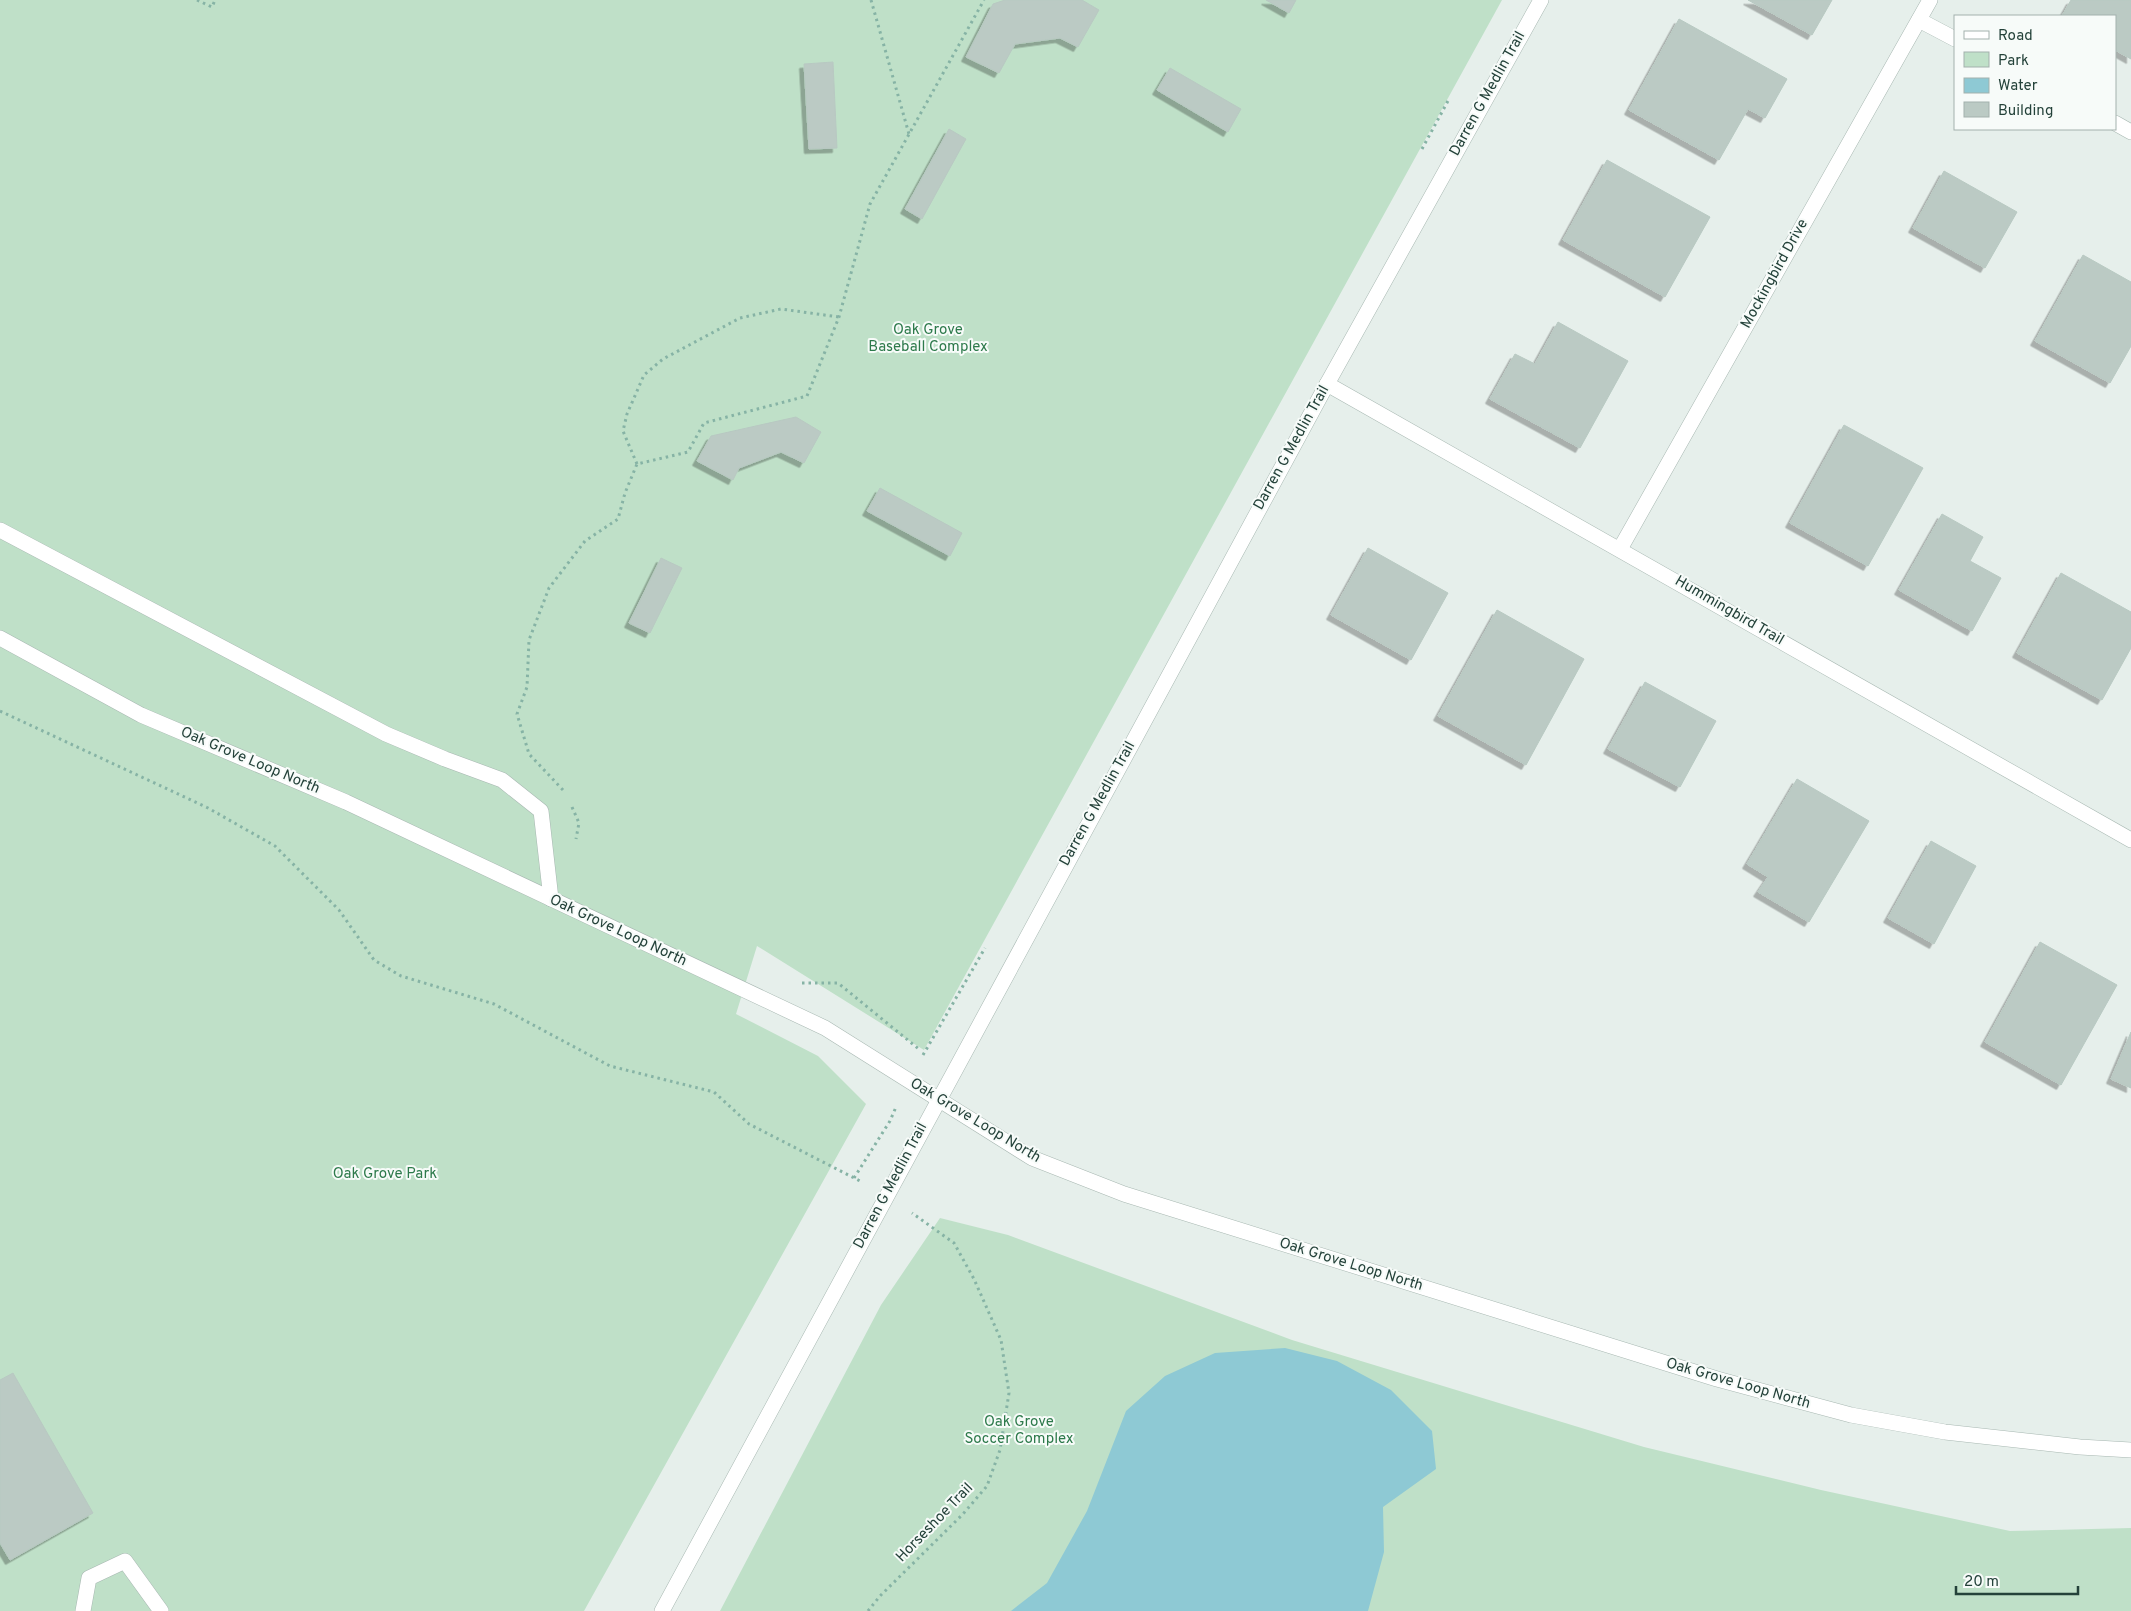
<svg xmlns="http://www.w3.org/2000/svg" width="2131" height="1611" viewBox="0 0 2131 1611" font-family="Overpass,sans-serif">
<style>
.green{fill:#bfe0c8}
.water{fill:#8ec9d4}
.building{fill:#bbcac4;stroke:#b8c9c2;filter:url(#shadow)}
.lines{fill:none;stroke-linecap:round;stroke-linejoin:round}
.service-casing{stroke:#a8b8b2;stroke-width:16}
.minor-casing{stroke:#a8b8b2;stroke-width:16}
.tertiary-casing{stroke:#a8b8b2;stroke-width:16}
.path{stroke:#86b3a5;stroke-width:3;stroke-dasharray:2.5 4;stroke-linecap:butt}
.service{stroke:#fff;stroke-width:15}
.minor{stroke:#fff;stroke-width:15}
.tertiary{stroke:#fff;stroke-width:15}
.labels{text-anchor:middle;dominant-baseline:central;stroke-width:4;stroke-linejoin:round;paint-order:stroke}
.street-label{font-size:15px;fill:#24423a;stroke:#f7fbf9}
.park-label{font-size:15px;fill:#2d7a4b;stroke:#f7fbf9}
</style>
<defs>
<filter id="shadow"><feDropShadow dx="-4.5" dy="4.5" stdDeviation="0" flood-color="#0004"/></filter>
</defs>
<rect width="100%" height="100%" fill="#e6efeb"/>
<g class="green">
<polygon points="0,0 1502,0 924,1050 757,946 736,1014 818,1056 866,1104 584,1611 0,1611"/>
<polygon points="940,1218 1008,1235 1292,1340 1644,1447 1821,1490 2010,1531 2131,1528 2131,1611 720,1611 881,1305"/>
</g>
<polygon class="water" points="1285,1348 1337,1361 1391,1390 1432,1431 1436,1469 1383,1507 1384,1552 1368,1611 1011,1611 1047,1583 1087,1511 1126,1411 1165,1376 1215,1353"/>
<g class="building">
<polygon points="1005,0 1082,0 1099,10 1078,47 1060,38 1015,44 999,73 966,57 993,4"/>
<polygon points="1266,0 1296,0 1289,13"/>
<polygon points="1748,0 1832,0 1812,35"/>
<polygon points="2071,0 2131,0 2131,59 2115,50 2115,16 2062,16"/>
<polygon points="1679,19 1787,79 1765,118 1748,109 1719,160 1629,110"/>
<polygon points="833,62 837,148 809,149 804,64"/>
<polygon points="1170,68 1241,109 1228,132 1157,90"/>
<polygon points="949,129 966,139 922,219 905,209"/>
<polygon points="1607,160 1710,217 1665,297 1563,240"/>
<polygon points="1944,171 2017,212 1985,268 1913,228"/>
<polygon points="2083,255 2131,282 2131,346 2110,383 2035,341"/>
<polygon points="1558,322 1628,361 1580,448 1490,399 1515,354 1535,364"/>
<polygon points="796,417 821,432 804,463 781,452 739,468 733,480 697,461 711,436"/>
<polygon points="1844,425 1923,468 1868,566 1790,523"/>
<polygon points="880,488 962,533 950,556 867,511"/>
<polygon points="1942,514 1983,537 1970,561 2001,578 1972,631 1899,590"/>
<polygon points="1368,548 1448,593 1411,660 1331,615"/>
<polygon points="661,558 682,568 650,633 629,623"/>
<polygon points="2061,573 2131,612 2131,648 2102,700 2017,653"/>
<polygon points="1497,610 1584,659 1526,765 1438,716"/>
<polygon points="1645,682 1716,721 1680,787 1608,749"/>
<polygon points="1797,779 1869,821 1809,922 1758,892 1768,877 1747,864"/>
<polygon points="1931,841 1976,866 1934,944 1888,918"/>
<polygon points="2040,942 2117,985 2061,1085 1985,1042"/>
<polygon points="2131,1032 2131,1088 2111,1079"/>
<polygon points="13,1373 93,1513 10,1560 0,1543 0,1380"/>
</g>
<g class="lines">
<defs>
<g id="service">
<polyline points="0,530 386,734 445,759 502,780 541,811 551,899"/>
<polyline points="83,1611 89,1578 125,1561 161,1611"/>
</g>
<g id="minor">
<polyline points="1919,20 1955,39"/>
<polyline points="2115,123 2131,132"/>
<polyline points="1327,384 2131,840"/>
<polyline points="1620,549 1930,0"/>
<polyline points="662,1611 1327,384 1541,0"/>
</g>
<polyline id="tertiary" points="0,638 141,715 346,802 825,1028 1032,1158 1124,1194 1717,1379 1851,1415 1945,1432 2080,1447 2131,1450"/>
</defs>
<use href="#service" class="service-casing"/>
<use href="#minor" class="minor-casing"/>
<use href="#tertiary" class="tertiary-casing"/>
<g class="path">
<polyline points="197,0 212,7 215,0"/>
<polyline points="871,0 909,134"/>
<polyline points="1422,149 1449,99"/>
<polyline points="637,464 623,431 627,414 644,375 663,359 740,318 781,309 839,317"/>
<polyline points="0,711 208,808 275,846 339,910 374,960 401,976 494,1004 610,1066 714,1092 749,1124 862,1182"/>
<polyline points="563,790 529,754 517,714 527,687 529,640 549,588 585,541 618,519 625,493 637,464 688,452 704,423 807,396 839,317 870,204 984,0"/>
<polyline points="572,807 579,823 576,839"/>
<polyline points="802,983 838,983 920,1050"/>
<polyline points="923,1055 985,948"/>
<polyline points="854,1178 890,1121 896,1107"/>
<polyline points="868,1611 880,1596 963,1514 987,1486 1000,1450 1009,1393 1001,1340 974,1279 954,1243 912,1213"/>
</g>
<use href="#service" class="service"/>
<use href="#minor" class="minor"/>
<use href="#tertiary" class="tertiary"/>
</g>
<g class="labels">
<g class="street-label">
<text transform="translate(1488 94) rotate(-61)">Darren G Medlin Trail</text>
<text transform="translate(1775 274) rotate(-61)">Mockingbird Drive</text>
<text transform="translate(1292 448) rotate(-61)">Darren G Medlin Trail</text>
<text transform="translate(1729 611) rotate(30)">Hummingbird Trail</text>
<text transform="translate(250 761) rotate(23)">Oak Grove Loop North</text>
<text transform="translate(1098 804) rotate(-61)">Darren G Medlin Trail</text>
<text transform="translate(618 931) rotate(25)">Oak Grove Loop North</text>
<text transform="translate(975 1121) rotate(31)">Oak Grove Loop North</text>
<text transform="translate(891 1186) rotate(-62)">Darren G Medlin Trail</text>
<text transform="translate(1351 1265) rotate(17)">Oak Grove Loop North</text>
<text transform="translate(1738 1384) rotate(16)">Oak Grove Loop North</text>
<text transform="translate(935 1523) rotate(-46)">Horseshoe Trail</text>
</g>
<g class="park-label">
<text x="928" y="330">Oak Grove<tspan x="928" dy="17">Baseball Complex</tspan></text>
<text x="385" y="1174">Oak Grove Park</text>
<text x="1019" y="1422">Oak Grove<tspan x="1019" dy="17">Soccer Complex</tspan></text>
</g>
</g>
<rect x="1954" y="15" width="162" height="115" fill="#f7fbf9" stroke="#a3b1ad"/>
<rect x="1964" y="31" width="25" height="8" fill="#ffffff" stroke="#a3b1ad"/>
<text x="1998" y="40" font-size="15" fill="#24423a">Road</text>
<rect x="1964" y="52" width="25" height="15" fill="#bfe0c8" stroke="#a3b1ad"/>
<text x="1998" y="65" font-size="15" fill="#24423a">Park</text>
<rect x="1964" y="78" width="25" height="15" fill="#8ec9d4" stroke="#a3b1ad"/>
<text x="1998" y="90" font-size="15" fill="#24423a">Water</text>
<rect x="1964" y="102" width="25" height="15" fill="#bbcac4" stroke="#a3b1ad"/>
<text x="1998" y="115" font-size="15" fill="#24423a">Building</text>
<path d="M1956 1586v8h122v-8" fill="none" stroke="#24423a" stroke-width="2.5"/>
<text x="1964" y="1586" font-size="15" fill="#24423a" stroke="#f7fbf9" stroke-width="4" paint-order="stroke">20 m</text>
</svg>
